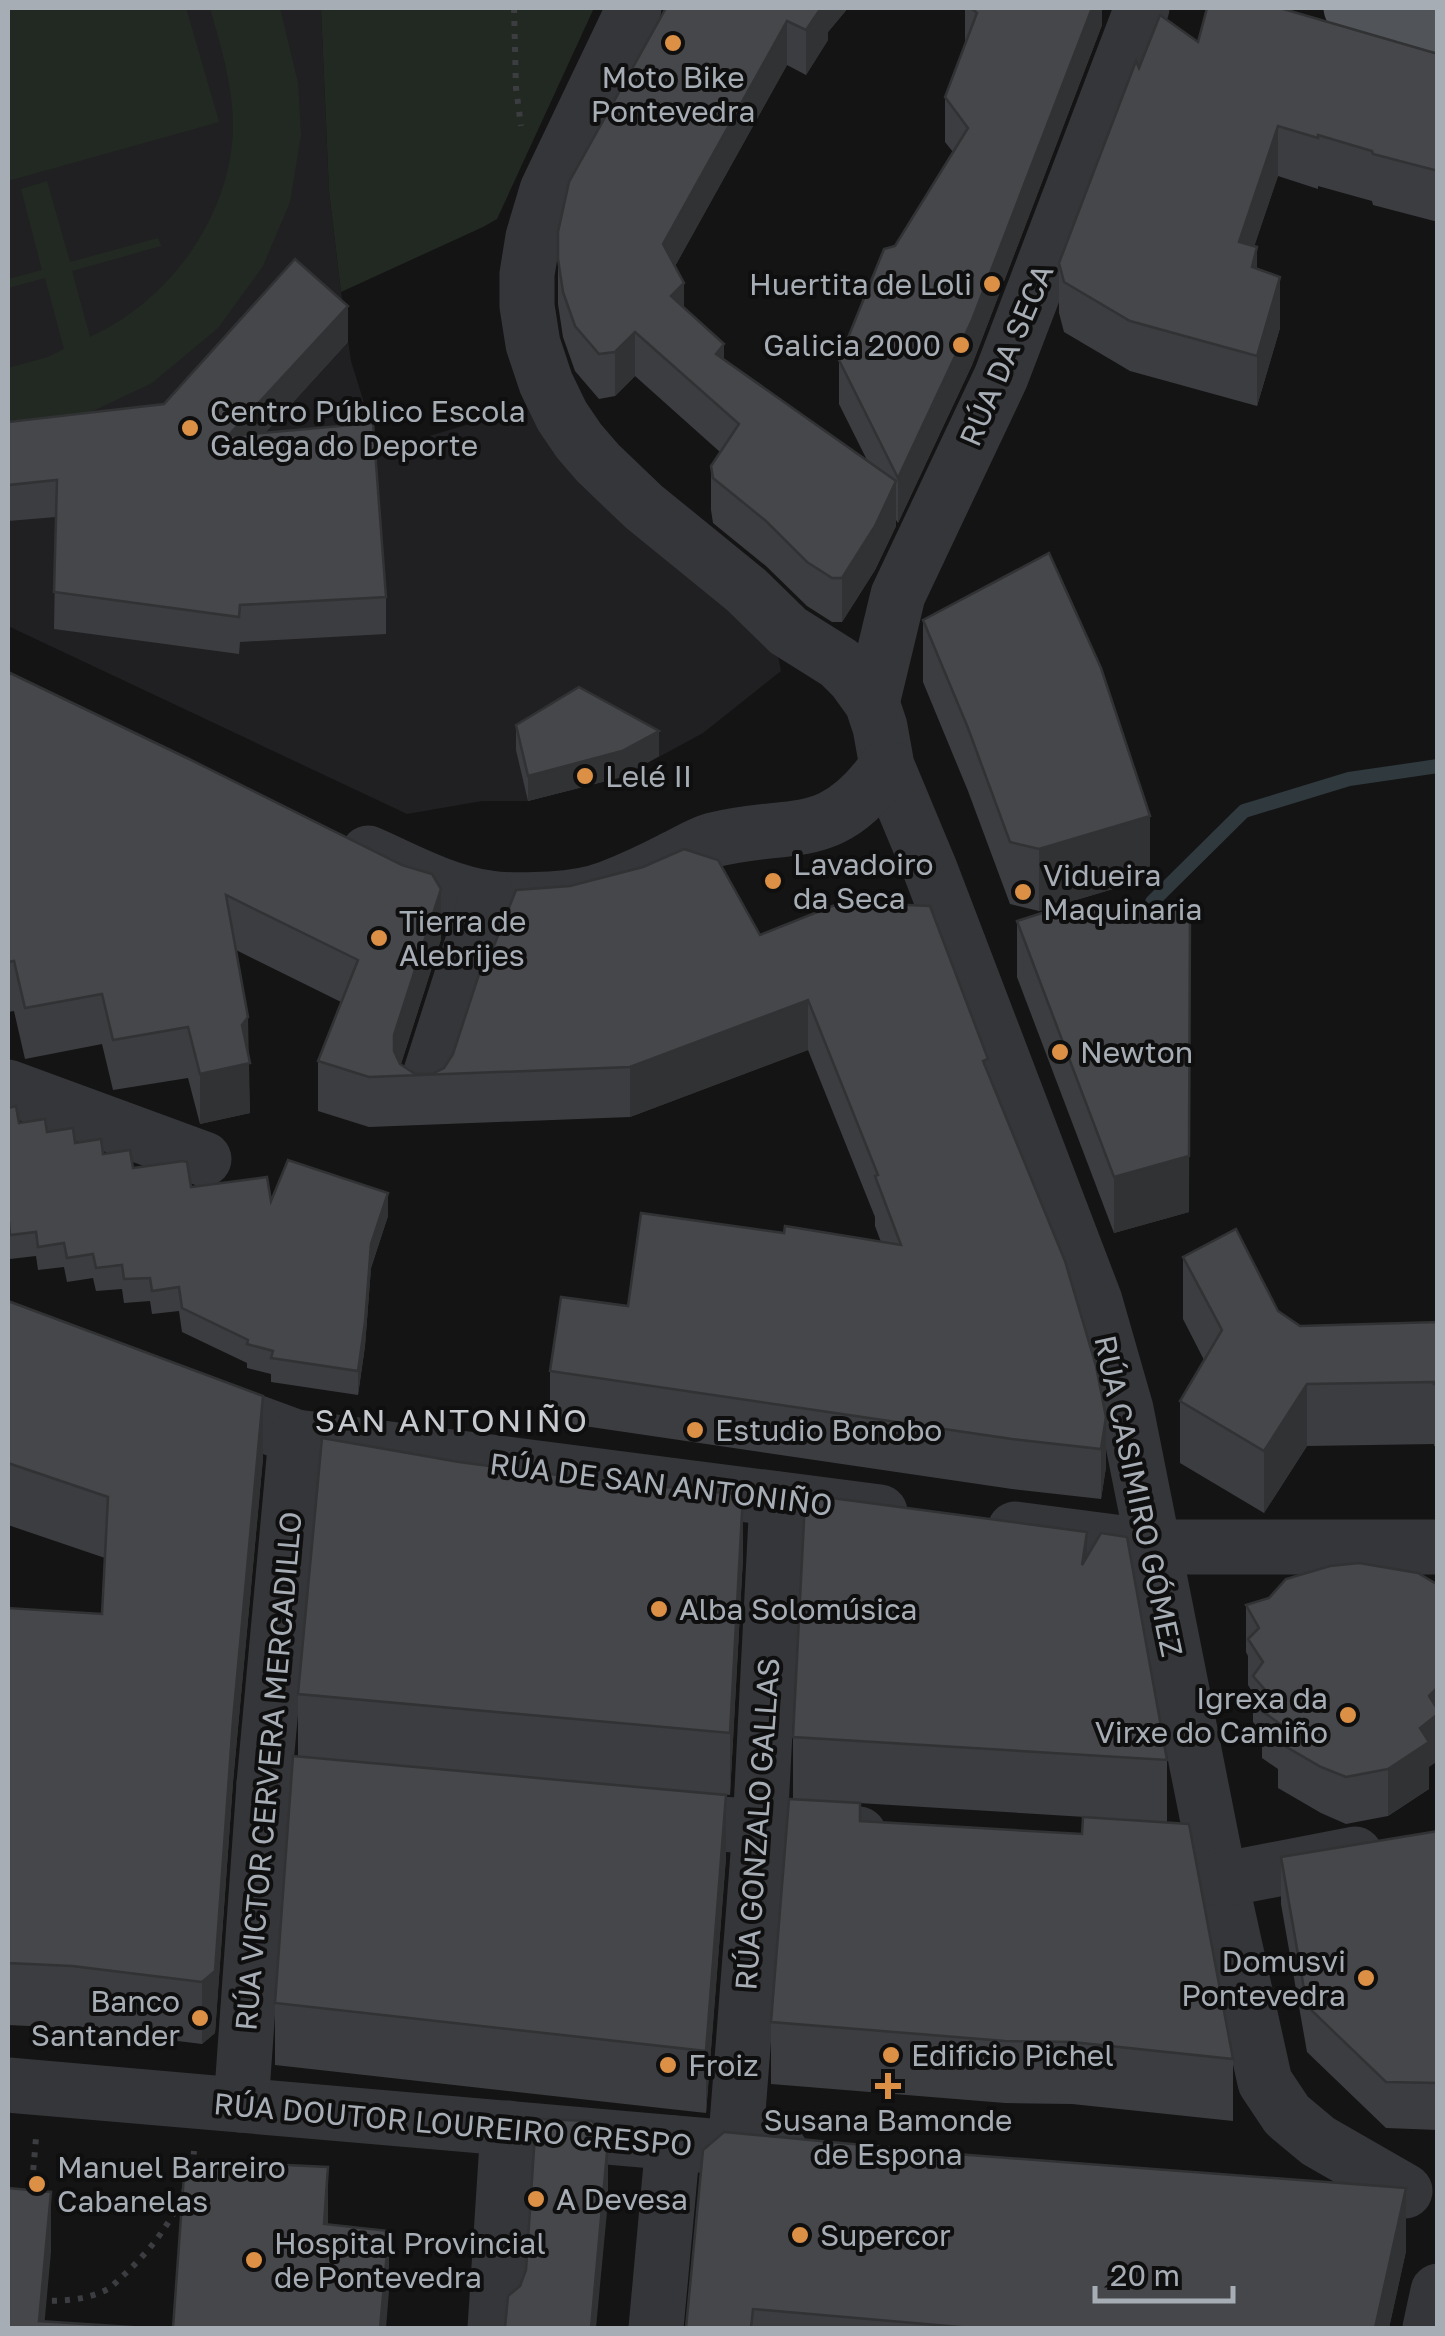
<svg xmlns="http://www.w3.org/2000/svg" width="1445" height="2336" viewBox="0 0 1445 2336" font-family="'Golos Text',sans-serif">
<style>
.built{fill:#202022}
.green{fill:#222922}
.lines{fill:none;stroke-linecap:round;stroke-linejoin:round}
.stream{stroke:#303a3e;stroke-width:14}
.path{stroke:#3b3d40;stroke-width:6;stroke-dasharray:5 8;stroke-linecap:butt}
.minor{stroke:#353639;stroke-width:55}
.major{stroke:#515458;stroke-width:55}
.wall{fill:#3c3d40}
.shaded-wall{fill:#313234}
.building{fill:#46474a;stroke:#313234;stroke-width:2.5}
.poi-dot{fill:#db9046;stroke:#0f0f10;stroke-width:4}
.labels{text-anchor:middle;dominant-baseline:central;stroke-width:8;stroke-linejoin:round;paint-order:stroke}
.poi-label{font-size:30px;fill:#a7adb4;stroke:#0f0f10;text-anchor:start}
.street-label{font-size:30px;fill:#a7adb4;stroke:#0f0f10}
.neighbourhood-label{font-size:32px;letter-spacing:2.5px;fill:#c7cbd0;stroke:#0f0f10}
</style>
<rect width="100%" height="100%" fill="#141415"/>
<polygon class="built" points="8,8 321,8 329,191 341,292 351,361 379,451 536,404 774,635 781,671 703,733 622,777 528,801 482,801 407,814 8,626"/>
<g class="green">
<polygon points="8,8 186,8 219,122 8,181"/>
<path d="M210,8H280L298,83L301,135L290,202L263,266L218,328L152,383L72,421L8,438V368L48,357L64,349L45,278L8,288V279L42,270L21,189L47,181L70,262L158,238L161,246L72,271L90,337C169,301 230,218 233,130C234,88 221,47 210,8Z"/>
<polygon points="321,8 594,8 497,219 483,227 341,292 329,191"/>
</g>
<g class="lines">
<polyline class="stream" points="1152,902 1244,811 1349,779 1438,766"/>
<g class="path">
<polyline points="514,8 516,88 521,126"/>
<polyline points="31,2196 36,2138"/>
<path d="M39,2300C61,2302 87,2300 108,2289C114,2285 120,2278 126,2273C159,2242 190,2198 194,2151"/>
</g>
<g class="minor">
<polyline points="634,8 547,190 533,237 527,274 527,306 533,344 546,383 562,416 579,441 598,463 644,507 746,590 788,631 839,663 854,678 872,703 880,727 887,766 930,869 1095,1301 1126,1409 1215,1856 1265,2082 1287,2115 1318,2141 1405,2191"/>
<polyline points="872,703 898,595 1001,377 1142,8"/>
<path d="M368,853C407,870 446,892 489,898C509,901 530,900 550,899C569,898 591,895 609,888C631,879 651,870 672,859C685,853 699,844 713,840C794,820 830,846 887,766"/>
<polyline points="8,1087 204,1159"/>
<polyline points="424,1094 487,898"/>
<polyline points="193,1399 296,1437 880,1512"/>
<polyline points="1015,1529 1153,1547 1438,1547"/>
<polyline points="264,1784 366,1793"/>
<polyline points="651,1819 859,1834"/>
<polyline points="1221,1880 1355,1854"/>
<polyline points="8,2085 781,2152"/>
<polyline points="241,2105 264,1784 296,1437"/>
<polyline points="735,2150 760,1828 777,1499"/>
<polyline points="495,2328 508,2128"/>
<polyline points="656,2328 673,2143"/>
<polyline points="1430,2328 1438,2291"/>
</g>
<polyline class="major" points="1351,8 1438,33"/>
</g>
<g class="wall">
<polygon points="666,8 848,8 828,32 828,40 806,75 787,65 675,266 684,308 724,359 867,460 839,404 839,360 895,246 953,152 945,142 945,97 965,43 965,8 1102,8 1102,25 972,365 898,523 896,520 896,526 875,570 842,622 832,622 807,606 766,566 713,523 711,510 711,466 720,452 635,376 615,396 599,399 575,371 563,337 558,304 558,232"/>
<polygon points="1198,42 1438,54 1438,222 1373,205 1372,201 1318,186 1318,189 1278,176 1254,246 1257,269 1280,328 1257,406 1130,371 1064,332 1059,313 1059,263 1139,68"/>
<polygon points="348,342 265,433 386,597 386,634 240,642 239,654 54,629 56,517 8,521 8,422 164,404"/>
<polygon points="923,620 1150,878 1039,911 1010,904 968,791 923,682"/>
<polygon points="8,672 441,939 401,1064 415,1074 432,1074 444,1068 453,1054 486,966 760,935 861,903 988,1074 1065,1261 1106,1467 1101,1499 1012,1489 550,1421 550,1371 628,1306 784,1233 881,1242 875,1226 875,1217 808,1050 630,1117 369,1127 318,1111 318,1061 341,1002 236,950 248,1057 250,1113 200,1124 188,1078 113,1090 102,1044 25,1059 14,1011 8,1012"/>
<polygon points="516,725 659,756 622,777 528,801 516,750"/>
<polygon points="1017,921 1189,1212 1114,1233 1017,977"/>
<polygon points="8,1108 19,1123 47,1132 133,1168 191,1187 271,1201 388,1216 371,1268 365,1346 358,1395 271,1382 271,1374 247,1368 247,1363 182,1332 179,1311 152,1314 150,1301 124,1303 122,1289 96,1291 93,1278 67,1282 64,1267 38,1270 36,1256 10,1259 9,1246 8,1246"/>
<polygon points="1183,1257 1278,1311 1300,1326 1438,1322 1438,1446 1434,1446 1434,1444 1307,1446 1264,1513 1180,1463 1180,1401 1204,1360 1183,1319"/>
<polygon points="8,1301 263,1458 233,1782 215,2033 202,2044 72,2028 8,2025 8,1608 102,1614 105,1558 8,1525"/>
<polygon points="743,1557 730,1795 298,1756 298,1694"/>
<polygon points="1087,1557 1167,1760 1167,1822 793,1799 793,1737"/>
<polygon points="1246,1605 1429,1767 1429,1789 1388,1816 1346,1824 1321,1813 1278,1788 1278,1769 1262,1758 1262,1732 1253,1722 1253,1693 1248,1685 1248,1656 1246,1652"/>
<polygon points="860,1821 1233,2059 1233,2121 1072,2104 1005,2103 771,2084 771,2022"/>
<polygon points="1438,1831 1438,2130 1386,2128 1307,2052 1281,1904 1281,1857"/>
<polygon points="726,1857 706,2113 275,2065 275,2003"/>
<polygon points="703,2150 1406,2251 1389,2328 686,2328"/>
</g>
<g class="shaded-wall">
<polygon points="821,8 848,8 828,32 828,40 806,75 806,30"/>
<polygon points="1092,8 1102,8 1102,25 972,365 898,523 898,478"/>
<polygon points="787,21 787,65 663,288 663,244"/>
<polygon points="1278,126 1278,176 1239,292 1239,242"/>
<polygon points="1257,247 1257,297 1252,267"/>
<polygon points="1280,277 1280,328 1257,406 1257,356"/>
<polygon points="684,283 684,327 671,296"/>
<polygon points="348,306 348,342 228,473 228,436"/>
<polygon points="635,332 635,376 615,396 615,352"/>
<polygon points="724,344 724,389 716,354"/>
<polygon points="896,481 896,526 875,570 842,622 842,578"/>
<polygon points="659,731 659,756 622,777 528,801 528,776"/>
<polygon points="1150,816 1150,878 1039,911 1039,849"/>
<polygon points="441,889 441,939 397,1076 394,1076 394,1035"/>
<polygon points="1190,910 1189,1212 1114,1233 1114,1177"/>
<polygon points="808,1000 808,1050 630,1117 630,1067"/>
<polygon points="248,1017 250,1113 200,1124 200,1074"/>
<polygon points="388,1193 388,1216 371,1268 365,1346 358,1395 358,1371 371,1244"/>
<polygon points="1307,1384 1307,1446 1264,1513 1264,1451"/>
<polygon points="263,1396 263,1458 233,1782 215,2033 202,2044 202,1982 233,1720"/>
<polygon points="1106,1417 1106,1467 1101,1499 1101,1449"/>
<polygon points="743,1495 743,1557 730,1795 730,1733"/>
<polygon points="1087,1532 1087,1594 1082,1565"/>
<polygon points="1438,1687 1438,1761 1429,1767 1429,1789 1388,1816 1388,1769 1420,1728 1429,1696"/>
<polygon points="726,1795 726,1857 706,2113 706,2051"/>
<polygon points="608,2141 608,2201 596,2328 591,2328"/>
<polygon points="328,2167 328,2227 324,2224"/>
<polygon points="1406,2188 1406,2251 1389,2328 1375,2328"/>
<polygon points="51,2192 51,2252 44,2328 39,2328"/>
<polygon points="389,2231 389,2291 386,2328 380,2328"/>
</g>
<g class="building">
<polygon points="666,8 821,8 806,30 787,21 663,244 684,283 671,296 724,344 716,354 896,481 875,526 842,578 832,578 807,562 766,521 713,478 711,466 739,424 635,332 615,352 599,354 575,326 563,292 558,259 558,232 569,182"/>
<polygon points="971,8 1092,8 972,320 898,478 839,360 884,249 895,246 968,128 945,97 977,13"/>
<polygon points="1207,8 1280,8 1438,54 1438,171 1373,154 1372,151 1318,135 1318,138 1278,126 1239,242 1257,247 1252,267 1280,277 1257,356 1130,321 1064,282 1059,263 1136,61 1139,68 1160,15 1198,42"/>
<polygon points="295,259 348,306 228,436 373,423 386,597 240,605 239,617 54,592 57,480 8,485 8,422 164,404"/>
<polygon points="1049,553 1101,668 1150,816 1039,849 1010,842 968,728 923,620"/>
<polygon points="8,672 189,759 402,865 432,874 441,889 394,1035 394,1051 400,1064 415,1074 432,1074 444,1068 453,1054 483,962 486,966 516,890 570,886 643,867 684,849 718,860 760,935 860,895 861,903 930,906 988,1059 983,1061 1065,1261 1096,1366 1106,1417 1101,1449 1012,1439 550,1371 561,1297 628,1306 641,1213 784,1233 785,1226 901,1245 875,1176 878,1175 808,1000 630,1067 369,1077 318,1061 358,960 226,895 248,1017 242,1025 250,1063 200,1074 188,1027 113,1040 102,994 25,1008 14,961 8,962"/>
<polygon points="579,687 659,731 622,751 528,776 516,725"/>
<polygon points="1067,905 1190,910 1189,1156 1114,1177 1017,921"/>
<polygon points="16,1106 19,1123 45,1119 47,1132 73,1128 75,1143 101,1139 103,1154 130,1150 133,1168 183,1161 187,1162 191,1187 267,1177 271,1201 288,1160 388,1193 371,1244 365,1322 358,1371 271,1358 273,1351 247,1344 248,1340 182,1308 179,1287 152,1291 150,1278 124,1279 122,1265 96,1268 93,1254 67,1258 64,1243 38,1247 36,1232 10,1235 9,1222 8,1222 8,1108"/>
<polygon points="1236,1229 1278,1311 1300,1326 1438,1322 1438,1384 1434,1384 1434,1382 1307,1384 1264,1451 1180,1401 1222,1330 1183,1257"/>
<polygon points="8,1301 263,1396 233,1720 215,1971 202,1982 72,1966 8,1963 8,1608 102,1614 108,1497 8,1463"/>
<polygon points="322,1438 459,1462 581,1478 743,1495 730,1733 298,1694"/>
<polygon points="809,1495 1087,1532 1082,1565 1101,1533 1127,1537 1167,1760 793,1737 805,1501 809,1501"/>
<polygon points="1359,1563 1418,1573 1438,1585 1438,1687 1429,1696 1438,1710 1438,1714 1420,1728 1429,1742 1388,1769 1346,1777 1321,1767 1278,1742 1286,1728 1262,1711 1272,1698 1253,1676 1263,1662 1248,1639 1259,1628 1246,1605 1269,1598 1286,1579 1330,1566"/>
<polygon points="293,1756 726,1795 706,2051 275,2003"/>
<polygon points="789,1799 860,1803 860,1821 1082,1834 1083,1817 1189,1824 1233,2059 1072,2042 1005,2041 771,2022"/>
<polygon points="1438,1831 1438,2083 1386,2082 1307,2006 1281,1857"/>
<polygon points="536,2119 592,2121 608,2141 591,2328 505,2328 508,2296 520,2286 526,2270"/>
<polygon points="724,2132 969,2155 1406,2188 1375,2328 971,2328 753,2309 751,2328 686,2328 703,2150"/>
<polygon points="204,2161 328,2167 324,2224 389,2231 380,2328 173,2328 184,2175 202,2176"/>
<polygon points="8,2188 51,2192 39,2321 147,2328 8,2328"/>
</g>
<g class="poi-dot">
<circle cx="673" cy="43" r="10"/>
<circle cx="992" cy="284" r="10"/>
<circle cx="961" cy="345" r="10"/>
<circle cx="190" cy="428" r="10"/>
<circle cx="585" cy="776" r="10"/>
<circle cx="773" cy="881" r="10"/>
<circle cx="1023" cy="892" r="10"/>
<circle cx="379" cy="938" r="10"/>
<circle cx="1060" cy="1052" r="10"/>
<circle cx="695" cy="1430" r="10"/>
<circle cx="659" cy="1609" r="10"/>
<circle cx="1348" cy="1715" r="10"/>
<circle cx="1366" cy="1978" r="10"/>
<circle cx="200" cy="2018" r="10"/>
<circle cx="891" cy="2055" r="10"/>
<circle cx="668" cy="2065" r="10"/>
<path d="M883 2071h10v10h10v10h-10v10h-10v-10h-10v-10h10z"/>
<circle cx="37" cy="2184" r="10"/>
<circle cx="536" cy="2199" r="10"/>
<circle cx="800" cy="2235" r="10"/>
<circle cx="254" cy="2260" r="10"/>
</g>
<g class="labels">
<g class="poi-label">
<text x="673" y="77" text-anchor="middle">Moto Bike<tspan x="673" dy="34">Pontevedra</tspan></text>
<text x="972" y="284" text-anchor="end">Huertita de Loli</text>
<text x="941" y="345" text-anchor="end">Galicia 2000</text>
<text x="210" y="411">Centro Público Escola<tspan x="210" dy="34">Galega do Deporte</tspan></text>
<text x="605" y="776">Lelé II</text>
<text x="793" y="864">Lavadoiro<tspan x="793" dy="34">da Seca</tspan></text>
<text x="1043" y="875">Vidueira<tspan x="1043" dy="34">Maquinaria</tspan></text>
<text x="399" y="921">Tierra de<tspan x="399" dy="34">Alebrijes</tspan></text>
<text x="1080" y="1052">Newton</text>
<text x="715" y="1430">Estudio Bonobo</text>
<text x="679" y="1609">Alba Solomúsica</text>
<text x="1328" y="1698" text-anchor="end">Igrexa da<tspan x="1328" dy="34">Virxe do Camiño</tspan></text>
<text x="1346" y="1961" text-anchor="end">Domusvi<tspan x="1346" dy="34">Pontevedra</tspan></text>
<text x="180" y="2001" text-anchor="end">Banco<tspan x="180" dy="34">Santander</tspan></text>
<text x="911" y="2055">Edificio Pichel</text>
<text x="688" y="2065">Froiz</text>
<text x="888" y="2120" text-anchor="middle">Susana Bamonde<tspan x="888" dy="34">de Espona</tspan></text>
<text x="57" y="2167">Manuel Barreiro<tspan x="57" dy="34">Cabanelas</tspan></text>
<text x="556" y="2199">A Devesa</text>
<text x="820" y="2235">Supercor</text>
<text x="274" y="2243">Hospital Provincial<tspan x="274" dy="34">de Pontevedra</tspan></text>
</g>
<g class="street-label">
<text transform="translate(1006 355) rotate(-67)">RÚA DA SECA</text>
<text transform="translate(661 1484) rotate(7)">RÚA DE SAN ANTONIÑO</text>
<text transform="translate(1139 1496) rotate(78)">RÚA CASIMIRO GÓMEZ</text>
<text transform="translate(268 1771) rotate(-85)">RÚA VICTOR CERVERA MERCADILLO</text>
<text transform="translate(757 1824) rotate(-86)">RÚA GONZALO GALLAS</text>
<text transform="translate(453 2124) rotate(5)">RÚA DOUTOR LOUREIRO CRESPO</text>
</g>
<g class="neighbourhood-label">
<text x="452" y="1420">SAN ANTONIÑO</text>
</g>
</g>
<rect width="1445" height="2336" fill="none" stroke="#a7adb4" stroke-width="20"/>
<path d="M1095 2286v15h138v-15" fill="none" stroke="#a7adb4" stroke-width="5"/>
<text x="1110" y="2286" font-size="30" fill="#a7adb4" stroke="#0f0f10" stroke-width="8" paint-order="stroke">20 m</text>
</svg>
